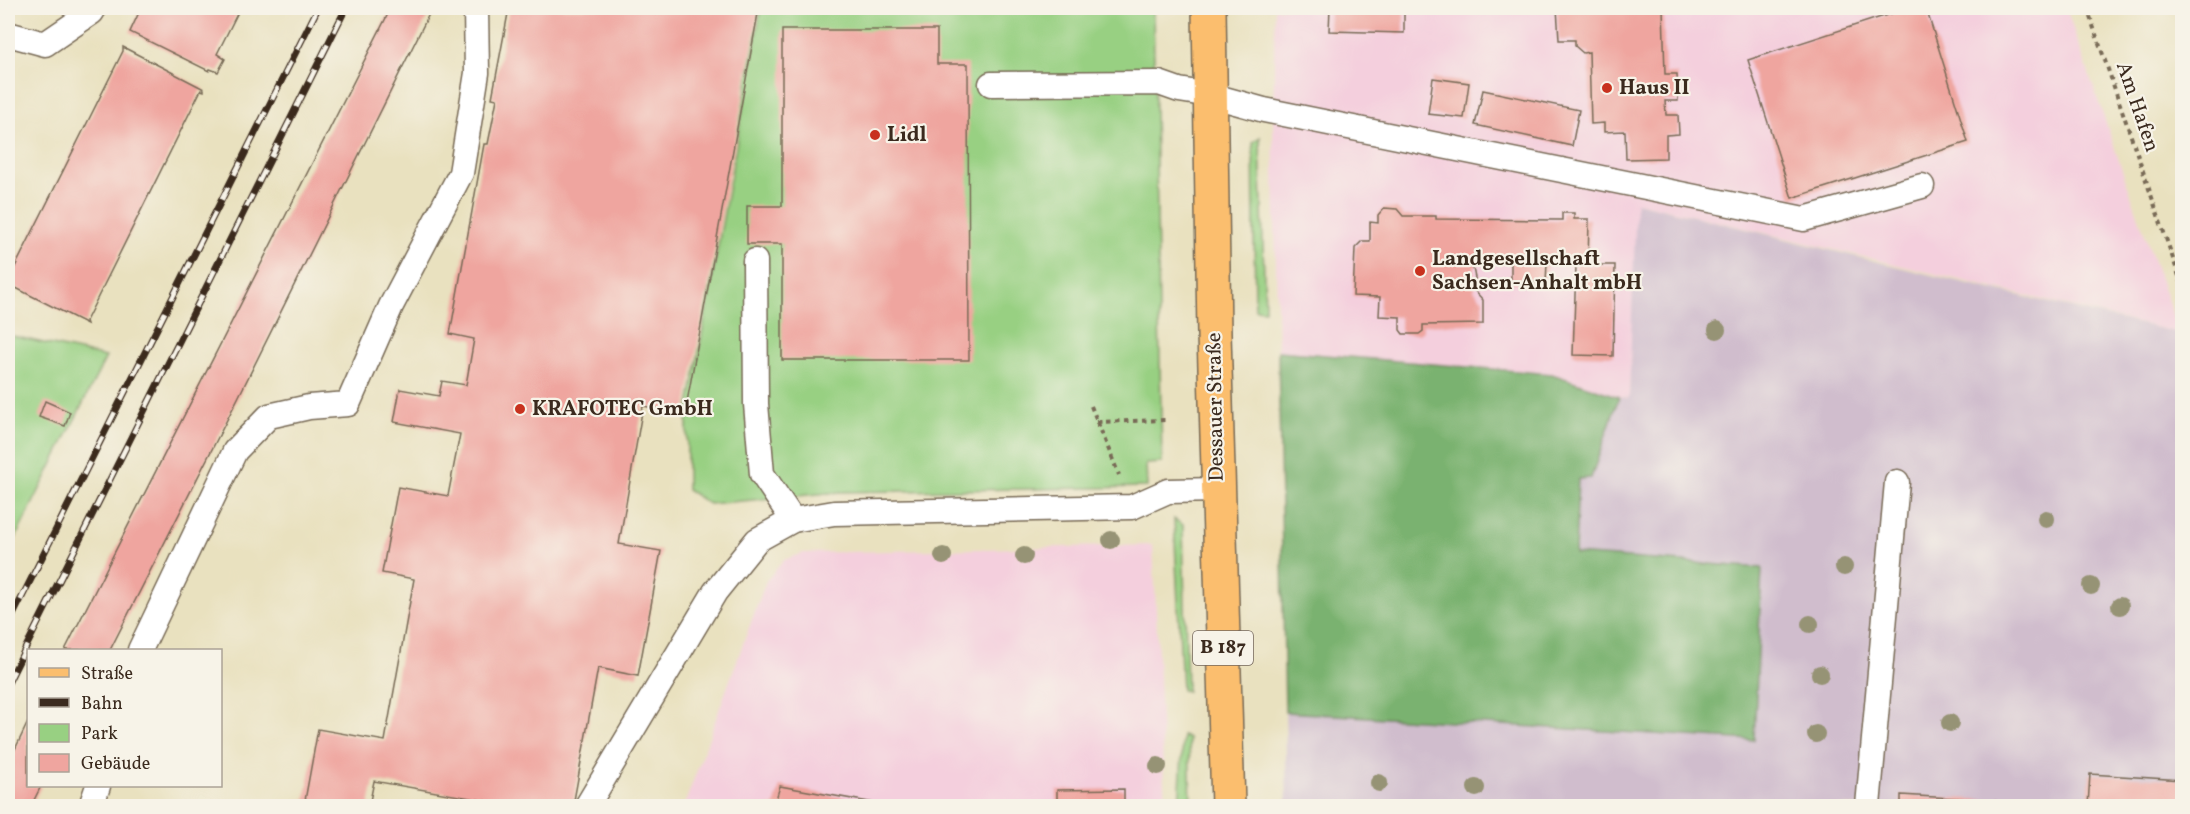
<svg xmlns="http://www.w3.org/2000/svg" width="2190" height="814" viewBox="0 0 2190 814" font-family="Vollkorn,serif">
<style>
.built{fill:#f4cfdd}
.industrial{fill:#d0bdcd}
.green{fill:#98d082;stroke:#6a7d50;stroke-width:1.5}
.forest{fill:#7ab270;stroke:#5a6e47;stroke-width:1.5}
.building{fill:#efa59f}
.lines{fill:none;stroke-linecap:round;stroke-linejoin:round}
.lane-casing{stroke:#786a56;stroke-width:27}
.primary-casing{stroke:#786a56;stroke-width:36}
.path{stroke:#786a56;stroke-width:4;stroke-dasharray:4.5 4.5;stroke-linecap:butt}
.lane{stroke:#fff;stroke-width:24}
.primary{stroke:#fbbe6e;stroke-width:33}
.rail-casing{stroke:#3b2a1e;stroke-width:7}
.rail{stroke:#f7f3e8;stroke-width:4.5;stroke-dasharray:14;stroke-linecap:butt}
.tree{fill:#969374}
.poi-dot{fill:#c8321e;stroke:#f7f3e8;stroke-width:2}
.labels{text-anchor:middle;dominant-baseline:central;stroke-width:4.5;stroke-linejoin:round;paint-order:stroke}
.shield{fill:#f7f3e8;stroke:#73665b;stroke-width:1.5}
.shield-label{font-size:20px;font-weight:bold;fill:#3b2a1e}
.poi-label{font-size:21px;font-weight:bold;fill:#3b2a1e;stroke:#f7f3e8;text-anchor:start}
.street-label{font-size:21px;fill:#3b2a1e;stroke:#f7f3e8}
</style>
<rect width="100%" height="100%" fill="#f7f3e8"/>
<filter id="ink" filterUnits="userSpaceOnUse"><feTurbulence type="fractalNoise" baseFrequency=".0167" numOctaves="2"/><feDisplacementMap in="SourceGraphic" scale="12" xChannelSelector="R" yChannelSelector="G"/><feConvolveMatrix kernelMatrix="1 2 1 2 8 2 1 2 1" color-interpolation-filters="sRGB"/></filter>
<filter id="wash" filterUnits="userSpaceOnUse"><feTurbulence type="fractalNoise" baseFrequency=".008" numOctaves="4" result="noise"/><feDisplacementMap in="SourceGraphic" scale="24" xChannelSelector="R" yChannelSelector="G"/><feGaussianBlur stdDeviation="1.35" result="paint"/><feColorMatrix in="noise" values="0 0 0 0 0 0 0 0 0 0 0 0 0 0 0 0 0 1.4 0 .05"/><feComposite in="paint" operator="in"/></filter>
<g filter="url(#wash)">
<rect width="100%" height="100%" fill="#e9e1bf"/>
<g class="built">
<polygon points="1275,8 2066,8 2179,333 1637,202 1629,398 1619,397 1552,374 1278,351 1273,129"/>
<polygon points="1153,545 1165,806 684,806 766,581 784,560 803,553"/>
</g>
<polygon class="industrial" points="1636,202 1935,276 2179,333 2182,346 2182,806 1287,806 1278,351 1552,374 1619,397 1629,398"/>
<g class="green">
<polygon points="761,8 1153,8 1162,463 1146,464 1147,487 841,492 709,504 687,490 687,417"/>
<polygon points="1260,137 1265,310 1255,309 1253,143"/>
<polygon points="8,335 106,357 8,553"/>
<polygon points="1174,519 1183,525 1187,691 1182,690"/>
<polygon points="1183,736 1189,739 1191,806 1179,806"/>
</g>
<polygon class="forest" points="1278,351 1552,374 1619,397 1591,478 1578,479 1575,554 1762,568 1754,740 1285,712"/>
<g id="blocks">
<g class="building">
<polygon points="141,8 240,8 217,54 225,59 218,72 210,69 209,71 130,32"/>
<polygon points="391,8 432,8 238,398 110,650 65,650"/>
<polygon points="509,8 759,8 685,413 643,406 619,544 661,551 638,676 598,668 573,806 516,806 374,781 369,806 304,806 318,729 385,741 414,579 382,573 398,487 448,496 460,434 394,422 400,389 439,396 442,381 466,385 474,339 450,334 484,144 488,144 497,99 492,98"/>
<polygon points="1330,8 1404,8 1404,33 1329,31"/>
<polygon points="1557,8 1663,8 1665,74 1677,74 1678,101 1665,101 1666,115 1678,115 1679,134 1666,135 1666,158 1626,159 1625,131 1604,132 1604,123 1591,124 1589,52 1583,53 1575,46 1575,40 1559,40"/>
<polygon points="1909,8 1926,8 1968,142 1792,198 1748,60"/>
<polygon points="782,30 937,30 937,64 968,64 969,360 782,360 782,244 747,244 747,206 782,206"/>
<polygon points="123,47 204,89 204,91 201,90 86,321 87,324 8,284 8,281 123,51"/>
<polygon points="1433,78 1469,83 1464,118 1428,114"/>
<polygon points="1483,90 1579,110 1572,146 1475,125"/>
<polygon points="1384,208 1397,209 1403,216 1436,216 1436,219 1562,220 1562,213 1574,213 1574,219 1589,219 1588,265 1615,265 1613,356 1573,355 1576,265 1547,263 1546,282 1511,283 1511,263 1479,263 1473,268 1476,283 1474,290 1483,300 1483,324 1423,325 1423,331 1419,334 1403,334 1400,330 1400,317 1379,316 1380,297 1353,296 1355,248 1362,241 1370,241 1370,222 1378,223 1378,215"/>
<polygon points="45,401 70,412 65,426 39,417"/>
<polygon points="28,722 28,786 41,786 31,806 22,806 8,799 8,764"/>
<polygon points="2090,774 2182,780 2182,806 2088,806"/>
<polygon points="780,786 885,805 885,806 774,806"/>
<polygon points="1124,789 1124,806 1057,806 1057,790"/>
<polygon points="1901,795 2001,801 2000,806 1901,806"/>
</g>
</g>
</g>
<g filter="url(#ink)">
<use href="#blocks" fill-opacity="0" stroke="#786a56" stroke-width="1.5"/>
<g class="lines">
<defs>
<g id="lane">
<polyline points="8,34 45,44 92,12 94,8"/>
<polyline points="991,84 1159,83 1179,90 1210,95 1264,110 1804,219 1922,186"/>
<polyline points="755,261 756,404 762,474 793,520"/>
<polyline points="140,650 235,451 269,416 309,407 348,404 391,306 461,173 477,73 476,8"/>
<polyline points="91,806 98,786"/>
<polyline points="587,806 715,592 757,540 793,520 834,513 1132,507 1168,491 1218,490"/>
<polyline points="1868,806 1897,482"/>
</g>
<polyline id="primary" points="1209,8 1214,334 1228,806"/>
</defs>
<use href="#lane" class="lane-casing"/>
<use href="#primary" class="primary-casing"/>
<g class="path">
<polyline points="2087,8 2182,285"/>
<polyline points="1091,406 1119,475"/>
<polyline points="1097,422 1167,420"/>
</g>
<use href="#lane" class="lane"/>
<use href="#primary" class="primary"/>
<defs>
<g id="rail">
<polyline points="8,625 318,8"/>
<polyline points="8,683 346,8"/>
</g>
</defs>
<use href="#rail" class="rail-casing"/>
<use href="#rail" class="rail"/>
</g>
<g class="tree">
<circle cx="1717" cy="330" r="9"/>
<circle cx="2046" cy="519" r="9"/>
<circle cx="1111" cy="540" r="9"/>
<circle cx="943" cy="556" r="9"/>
<circle cx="1024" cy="556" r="9"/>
<circle cx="1844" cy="567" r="9"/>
<circle cx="2091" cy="586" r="9"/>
<circle cx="2120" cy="606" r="9"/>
<circle cx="1810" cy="624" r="9"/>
<circle cx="1820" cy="674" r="9"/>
<circle cx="1950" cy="723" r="9"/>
<circle cx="1816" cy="734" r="9"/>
<circle cx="1158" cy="766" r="9"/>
<circle cx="1379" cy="783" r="9"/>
<circle cx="1476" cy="788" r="9"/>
</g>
</g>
<g class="poi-dot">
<circle cx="1607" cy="88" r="6"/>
<circle cx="875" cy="135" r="6"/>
<circle cx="1420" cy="271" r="6"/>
<circle cx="520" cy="409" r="6"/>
</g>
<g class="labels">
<rect class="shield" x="1193" y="631" width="60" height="34" rx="4.5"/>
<g class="shield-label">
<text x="1223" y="648">B 187</text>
</g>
<g class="poi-label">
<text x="1619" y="88">Haus II</text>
<text x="887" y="135">Lidl</text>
<text x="1432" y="259">Landgesellschaft<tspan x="1432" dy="24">Sachsen-Anhalt mbH</tspan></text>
<text x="532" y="409">KRAFOTEC GmbH</text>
</g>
<g class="street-label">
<text transform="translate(2137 107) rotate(71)">Am Hafen</text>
<text transform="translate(1216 407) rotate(-91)">Dessauer Straße</text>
</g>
</g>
<rect width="2190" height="814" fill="none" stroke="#f7f3e8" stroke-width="30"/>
<rect x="27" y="649" width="195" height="138" fill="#f7f3e8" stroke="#aca397" stroke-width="1.5"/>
<rect x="39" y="668" width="30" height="9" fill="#fbbe6e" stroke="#aca397" stroke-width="1.5"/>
<text x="81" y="679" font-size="18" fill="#3b2a1e">Straße</text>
<rect x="39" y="698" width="30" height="9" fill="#3b2a1e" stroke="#aca397" stroke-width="1.5"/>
<text x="81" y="709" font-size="18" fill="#3b2a1e">Bahn</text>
<rect x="39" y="724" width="30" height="18" fill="#98d082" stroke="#aca397" stroke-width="1.5"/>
<text x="81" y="739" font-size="18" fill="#3b2a1e">Park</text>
<rect x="39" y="754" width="30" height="18" fill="#efa59f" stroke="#aca397" stroke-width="1.5"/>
<text x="81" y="769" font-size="18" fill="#3b2a1e">Gebäude</text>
</svg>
